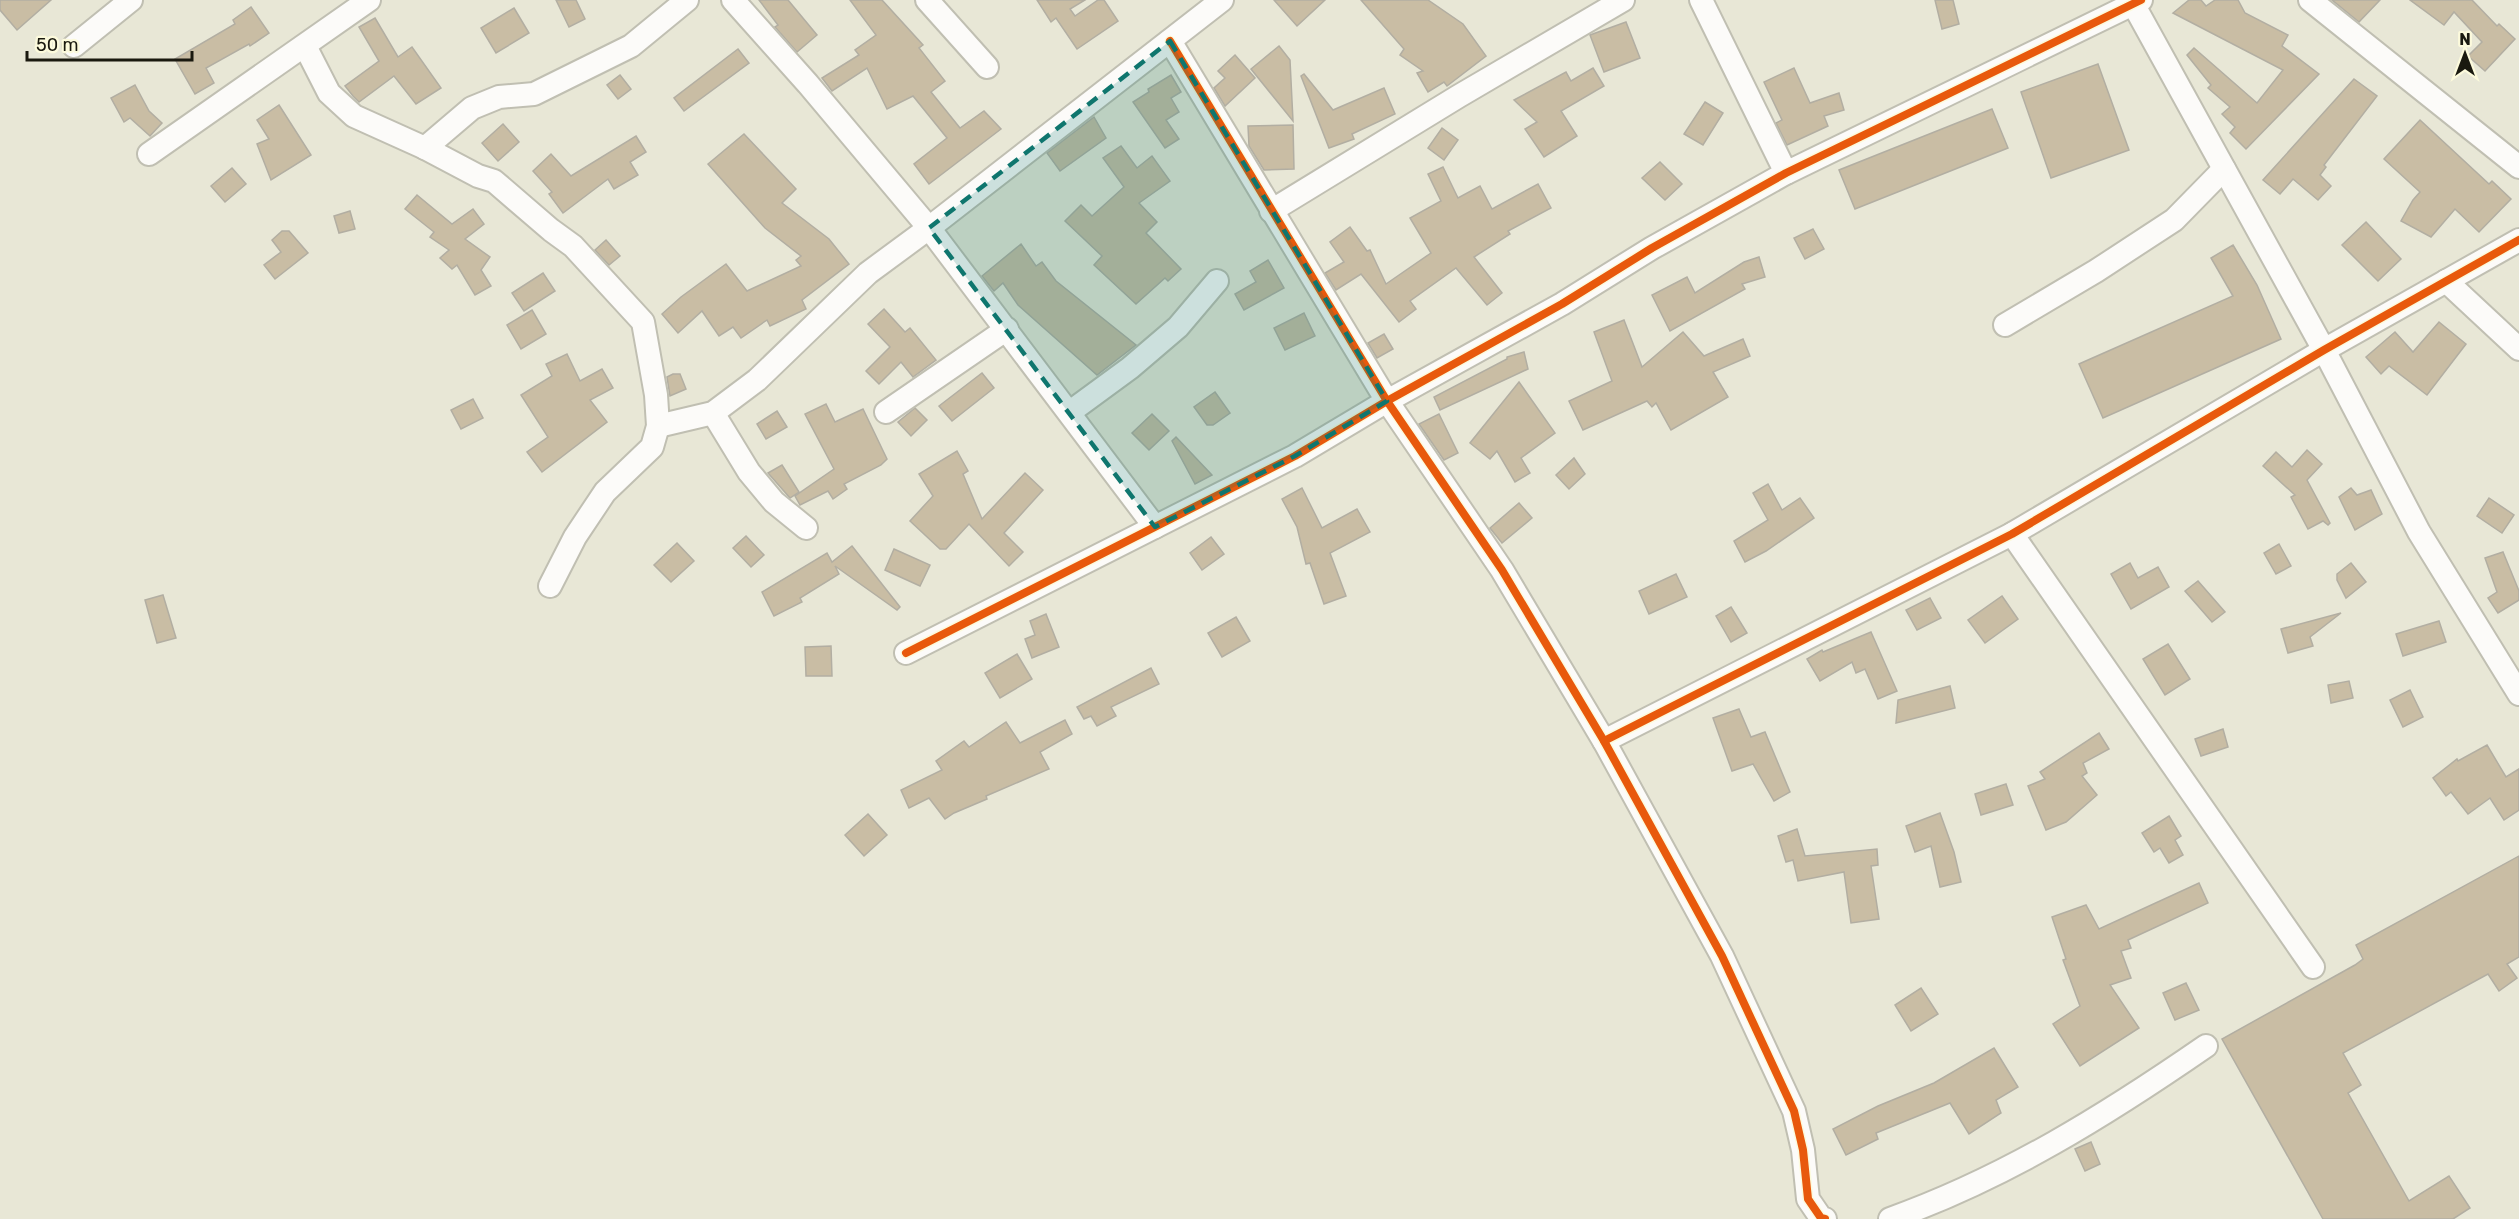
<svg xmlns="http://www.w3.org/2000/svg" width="2519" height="1219" viewBox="0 0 2519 1219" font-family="Rubik,sans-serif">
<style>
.building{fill:#c9bda4;stroke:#b2aea2;stroke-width:1.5}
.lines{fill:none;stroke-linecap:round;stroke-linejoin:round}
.minor-casing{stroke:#c0bfb2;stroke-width:26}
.minor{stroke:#fcfbf9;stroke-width:22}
.cycleway-casing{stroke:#fcfadc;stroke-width:11}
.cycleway{stroke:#e8590c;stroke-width:8}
.marked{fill:#0f766e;fill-opacity:0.2;stroke:#0f766e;stroke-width:4.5;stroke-dasharray:12 8;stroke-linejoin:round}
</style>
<rect width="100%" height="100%" fill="#e8e7d6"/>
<g class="building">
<polygon points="0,0 51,0 17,30 0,10"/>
<polygon points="556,0 576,0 585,19 569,27"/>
<polygon points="759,0 788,0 817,35 797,52 775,27 778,25"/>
<polygon points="850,0 882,0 923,45 919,48 945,81 931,92 960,128 984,111 1001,129 929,184 914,164 947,138 913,96 887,109 867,68 832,91 822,78 859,55 855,50 876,35"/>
<polygon points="1037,0 1085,0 1070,9 1075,16 1098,0 1104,0 1118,21 1077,49 1056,18 1051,22"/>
<polygon points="1274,0 1325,0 1297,26"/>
<polygon points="1361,0 1428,0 1463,24 1486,56 1447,86 1444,82 1428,92 1417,73 1423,71 1400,55 1404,49"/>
<polygon points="1935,0 1953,0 1959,24 1942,29"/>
<polygon points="2189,0 2201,0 2206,6 2215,0 2238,0 2245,13 2288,35 2282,46 2319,74 2246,149 2230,133 2235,127 2222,114 2230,107 2208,88 2211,85 2187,55 2194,48 2257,103 2283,70 2173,13"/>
<polygon points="2332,0 2380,0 2359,22"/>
<polygon points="2410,0 2472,0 2497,26 2499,24 2515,39 2485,71 2468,56 2482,42 2454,12 2444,25"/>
<polygon points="251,7 269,33 250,46 249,44 206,68 214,83 195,94 175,59 235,24 233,20"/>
<polygon points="514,8 529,33 496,53 481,28"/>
<polygon points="375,18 398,57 412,47 441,88 416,104 394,76 359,102 353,96 345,86 379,61 359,27"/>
<polygon points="1626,22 1640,58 1604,72 1590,35"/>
<polygon points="1279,46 1290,60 1293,121 1251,69"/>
<polygon points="738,49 749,63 684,111 674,98"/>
<polygon points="1235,55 1255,78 1225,106 1214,88 1225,78 1218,71"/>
<polygon points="2098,64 2129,150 2051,178 2021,92"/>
<polygon points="1593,68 1604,86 1561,111 1577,136 1544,157 1525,129 1537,122 1514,100 1566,72 1571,81"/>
<polygon points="1794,68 1810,103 1839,93 1844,110 1824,116 1828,126 1787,145 1776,123 1782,120 1764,82"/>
<polygon points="1304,74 1333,110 1384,88 1395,114 1352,134 1354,139 1329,148 1301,76"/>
<polygon points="620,75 631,89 618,99 607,85"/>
<polygon points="1171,75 1181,92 1171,98 1179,112 1166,120 1179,139 1165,148 1133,102 1149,92 1148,89"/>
<polygon points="2354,79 2377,96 2324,165 2326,167 2320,175 2331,186 2318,200 2293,179 2280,194 2263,180"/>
<polygon points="135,85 149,111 162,123 150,136 130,118 124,122 111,98"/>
<polygon points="1705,102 1723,113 1703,145 1684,134"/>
<polygon points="279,105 311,155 271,180 257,144 269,139 257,120"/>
<polygon points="1992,109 2008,148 1855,209 1839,170"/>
<polygon points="1094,117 1106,138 1060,171 1047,153"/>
<polygon points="2420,120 2489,184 2492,181 2511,199 2479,232 2455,209 2431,237 2401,221 2413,200 2420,192 2384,159"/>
<polygon points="503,124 519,142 498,161 482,143"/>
<polygon points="1293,125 1294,169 1264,170 1249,146 1248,126"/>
<polygon points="1442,128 1458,140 1444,160 1428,148"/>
<polygon points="744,134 796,189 782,203 829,239 849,264 802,300 806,309 770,326 767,320 741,338 733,327 719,336 702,311 678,333 662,314 681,297 726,264 747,291 801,266 796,260 801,256 765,228 708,164"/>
<polygon points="636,136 646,152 630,162 638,175 614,189 608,179 563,213 549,194 552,192 533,171 551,154 571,176"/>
<polygon points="1121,146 1137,168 1152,156 1170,181 1139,203 1157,222 1146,233 1181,269 1168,281 1165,278 1136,304 1094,265 1102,256 1065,221 1081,205 1092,216 1124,187 1103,158"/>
<polygon points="1660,162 1682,184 1665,200 1642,178"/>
<polygon points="1443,167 1458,198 1480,186 1492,209 1494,208 1538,184 1551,208 1508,231 1510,234 1474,257 1502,293 1487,305 1456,268 1410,301 1416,309 1399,322 1361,274 1336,290 1325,273 1344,262 1330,242 1350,227 1367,251 1370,250 1386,284 1431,253 1410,218 1441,201 1428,174"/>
<polygon points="232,168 246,184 225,202 211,186"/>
<polygon points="417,195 452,224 473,209 484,224 465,239 490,257 481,270 491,286 475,295 457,265 452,269 440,258 449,250 430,237 434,232 405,209"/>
<polygon points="350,211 355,229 339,233 334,216"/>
<polygon points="2366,222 2401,259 2378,281 2342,245"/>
<polygon points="1813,229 1824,249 1805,259 1794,238"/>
<polygon points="282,231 289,231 308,253 275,279 264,265 281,252 272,240"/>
<polygon points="606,240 620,256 609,265 595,250"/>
<polygon points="1021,244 1036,266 1042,262 1056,281 1136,345 1097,375 1018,305 1003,283 994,291 982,276"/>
<polygon points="2233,245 2257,285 2281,339 2103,418 2079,364 2233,296 2211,258"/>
<polygon points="1759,257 1765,277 1742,284 1745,289 1670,331 1652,295 1687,277 1695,293 1744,262"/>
<polygon points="1268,260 1284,288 1244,310 1235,294 1256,282 1250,271"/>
<polygon points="543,273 555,291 524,311 512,293"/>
<polygon points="884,309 905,332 910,328 936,360 913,377 901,362 879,384 866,371 890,347 868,324"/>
<polygon points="532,310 546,334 521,349 507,325"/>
<polygon points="1304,313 1315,336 1285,350 1274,328"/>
<polygon points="1624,320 1642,367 1683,332 1704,356 1743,339 1750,356 1713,372 1728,397 1671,430 1656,403 1652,407 1647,401 1583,430 1569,401 1612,381 1594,332"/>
<polygon points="2439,322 2466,344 2427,395 2389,366 2381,374 2366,357 2395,332 2413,352"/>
<polygon points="1384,334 1393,349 1377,358 1368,343"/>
<polygon points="1524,352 1528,369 1440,410 1434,397 1507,359 1507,357"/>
<polygon points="567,354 580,381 602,369 613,388 590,400 607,422 542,472 527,452 548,437 521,395 552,376 546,364"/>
<polygon points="982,373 994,388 952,421 939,406"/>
<polygon points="673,374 680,374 686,389 670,396 667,377"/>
<polygon points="1519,382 1555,433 1521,458 1530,473 1515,482 1497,451 1490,459 1470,443"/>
<polygon points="1215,392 1230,413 1213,425 1207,425 1194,407"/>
<polygon points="473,399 483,418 461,429 451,410"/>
<polygon points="826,404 835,422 863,409 887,459 881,465 844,484 847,489 833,499 828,491 800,505 795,496 834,469 805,414"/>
<polygon points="915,408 927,420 911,436 898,422"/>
<polygon points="777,411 787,427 766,439 757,424"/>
<polygon points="1152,414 1169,431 1149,450 1132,433"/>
<polygon points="1439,414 1458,453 1444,460 1419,424"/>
<polygon points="1176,437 1212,475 1195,484 1172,441"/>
<polygon points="2307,450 2322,464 2307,480 2330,523 2328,525 2323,521 2308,529 2291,497 2295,495 2263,466 2276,452 2292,467"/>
<polygon points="957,451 968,471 963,474 982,519 1025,473 1043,490 1004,533 1023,552 1009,566 969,524 946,549 940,549 910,521 933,496 919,474"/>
<polygon points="1574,458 1585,474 1569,489 1556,475"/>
<polygon points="782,465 799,492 790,498 768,473"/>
<polygon points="1768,484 1782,510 1800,498 1814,518 1766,551 1745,562 1734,541 1768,520 1753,493"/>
<polygon points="1302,488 1322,528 1357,509 1370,532 1330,553 1346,596 1324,604 1310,563 1306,564 1297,527 1282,499"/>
<polygon points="2351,488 2357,495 2371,490 2382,514 2355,530 2339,497"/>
<polygon points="2489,498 2514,515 2502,533 2477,516"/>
<polygon points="1519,503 1532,518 1502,543 1490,528"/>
<polygon points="746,536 764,555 751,567 733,548"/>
<polygon points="1211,537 1224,554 1202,570 1190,553"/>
<polygon points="677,543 694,561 671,582 654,565"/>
<polygon points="2279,544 2291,566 2276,574 2264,553"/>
<polygon points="852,546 900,607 897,610 835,566 839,574 800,598 802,602 774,616 762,592 827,553 832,562"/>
<polygon points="894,549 930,565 920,586 885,570"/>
<polygon points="2503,552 2519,591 2519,600 2498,613 2488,598 2497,592 2485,558"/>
<polygon points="2130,563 2138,578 2158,567 2169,587 2131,609 2111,574"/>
<polygon points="2351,563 2366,582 2346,598 2337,580 2337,574"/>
<polygon points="1676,574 1687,597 1649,614 1639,591"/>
<polygon points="2198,581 2225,612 2212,622 2185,591"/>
<polygon points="163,595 176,638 157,643 145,600"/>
<polygon points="2002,596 2018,619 1985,643 1968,620"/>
<polygon points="1930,598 1941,618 1917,630 1906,610"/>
<polygon points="1731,607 1747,633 1731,642 1716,616"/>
<polygon points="2341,613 2310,637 2313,646 2288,653 2281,629"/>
<polygon points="1046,614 1059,647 1032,658 1025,639 1035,635 1030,621"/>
<polygon points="1236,617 1250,641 1222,657 1208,633"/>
<polygon points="2439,621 2446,642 2403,656 2396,634"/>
<polygon points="1871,632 1897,691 1878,699 1865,669 1856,673 1852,662 1820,681 1807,659 1822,650 1823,652"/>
<polygon points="2168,644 2190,679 2165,695 2143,659"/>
<polygon points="831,646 832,676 806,676 805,647"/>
<polygon points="1017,654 1032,679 1000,698 985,673"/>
<polygon points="1151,668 1159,684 1111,707 1116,716 1097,726 1091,716 1084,719 1077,707"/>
<polygon points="2349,681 2353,698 2331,703 2328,685"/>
<polygon points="1950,686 1955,708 1896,723 1898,700"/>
<polygon points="2410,690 2423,717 2403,727 2390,700"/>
<polygon points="1739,709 1751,737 1765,732 1790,792 1774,801 1753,764 1732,771 1713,718"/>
<polygon points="1065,720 1072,734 1040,752 1049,769 986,796 987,799 954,813 945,819 929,798 909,808 901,790 942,770 936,761 964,741 969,747 1006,722 1020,743"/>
<polygon points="2223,729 2228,747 2201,756 2195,739"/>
<polygon points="2099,733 2109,749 2083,763 2087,773 2082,776 2097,795 2066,822 2046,830 2028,786 2045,779 2040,772"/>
<polygon points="2487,745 2506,777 2519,769 2519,810 2504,820 2490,798 2468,814 2451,792 2446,796 2433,778 2457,759 2458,761"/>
<polygon points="2006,784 2013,805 1981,815 1975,794"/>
<polygon points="1940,813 1954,852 1961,882 1940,887 1931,846 1915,852 1906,826"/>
<polygon points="868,814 887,835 864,856 845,835"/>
<polygon points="2169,816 2181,836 2175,840 2183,855 2169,863 2160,848 2154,852 2142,833"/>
<polygon points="1797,829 1805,856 1877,849 1878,865 1871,866 1879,919 1851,923 1844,872 1798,881 1793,860 1786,862 1778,836"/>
<polygon points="2519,856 2519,957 2507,964 2517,978 2499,991 2488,974 2343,1053 2361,1085 2348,1093 2409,1201 2449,1176 2470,1208 2453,1219 2323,1219 2222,1039 2355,965 2363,959 2356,945"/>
<polygon points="2199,883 2208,903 2128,940 2131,948 2121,951 2131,978 2110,985 2139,1028 2080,1066 2053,1024 2080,1006 2063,960 2066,959 2052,917 2086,905 2099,929"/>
<polygon points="2186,983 2199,1010 2175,1020 2163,993"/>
<polygon points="1921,988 1938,1014 1911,1031 1895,1005"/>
<polygon points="1994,1048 2018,1087 1996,1100 2001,1113 1969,1134 1950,1103 1876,1133 1878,1139 1846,1155 1833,1129 1878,1106 1934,1083"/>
<polygon points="2091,1142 2100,1164 2085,1171 2075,1149"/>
</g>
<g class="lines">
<defs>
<g id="minor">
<polyline points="733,0 808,84 929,228 1155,527"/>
<polyline points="927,0 987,67"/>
<polyline points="1701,0 1786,173"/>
<polyline points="2131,0 2324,350 2419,532 2519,694"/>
<polyline points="2310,0 2519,167"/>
<polyline points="1170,41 1387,401 1502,570 1604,741 1722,956 1794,1111 1803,1150 1808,1199 1821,1218 1825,1219"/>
<polyline points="74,46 131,0"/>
<polyline points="305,46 329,93 354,116 425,148 478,176 494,181 551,230 573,246 643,322 656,395 658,426 652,447 605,492 575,537 550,586"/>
<polyline points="425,148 472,108 499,97 534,94 631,46 687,0"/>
<polyline points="149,154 369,0"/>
<polyline points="1271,211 1459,96 1623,0"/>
<polyline points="2446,281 2519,349"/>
<polyline points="2005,325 2096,271 2174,220 2224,169"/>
<polyline points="886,412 1007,329"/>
<polyline points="1070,412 1130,368 1178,327 1217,281"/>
<polyline points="713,413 749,472 774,502 806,528"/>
<polyline points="658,426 713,413 757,380 868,273 929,228 1222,0"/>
<polyline points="2012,534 2313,967"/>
<polyline points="906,653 1295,456 1387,401 1562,304 1652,248 1786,173 2141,0"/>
<polyline points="1604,741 2012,534 2324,350 2519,240"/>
<path d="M1890,1219C2005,1178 2106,1115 2206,1046"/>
</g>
</defs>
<use href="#minor" class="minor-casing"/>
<use href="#minor" class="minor"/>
<defs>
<g id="cycleway">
<polyline points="1170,41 1387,401 1502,570 1604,741 1722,956 1794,1111 1803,1150 1808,1199 1821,1218 1825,1219"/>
<polyline points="906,653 1295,456 1387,401 1562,304 1652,248 1786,173 2141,0"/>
<polyline points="1604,741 2012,534 2324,350 2519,240"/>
</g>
</defs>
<use href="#cycleway" class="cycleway-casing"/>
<use href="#cycleway" class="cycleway"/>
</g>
<path class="marked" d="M1170,41L1387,401L1295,456L1155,527L929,228Z"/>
<g transform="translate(2465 54)" stroke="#fcfadc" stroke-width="4.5" paint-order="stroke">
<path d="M0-4.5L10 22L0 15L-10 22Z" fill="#1a190f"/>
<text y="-9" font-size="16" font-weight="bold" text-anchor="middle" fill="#1a190f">N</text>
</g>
<path d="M27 51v9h165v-9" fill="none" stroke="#1a190f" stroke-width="3"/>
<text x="36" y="51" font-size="18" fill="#1a190f" stroke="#fcfadc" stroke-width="4.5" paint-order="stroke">50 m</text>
</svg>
